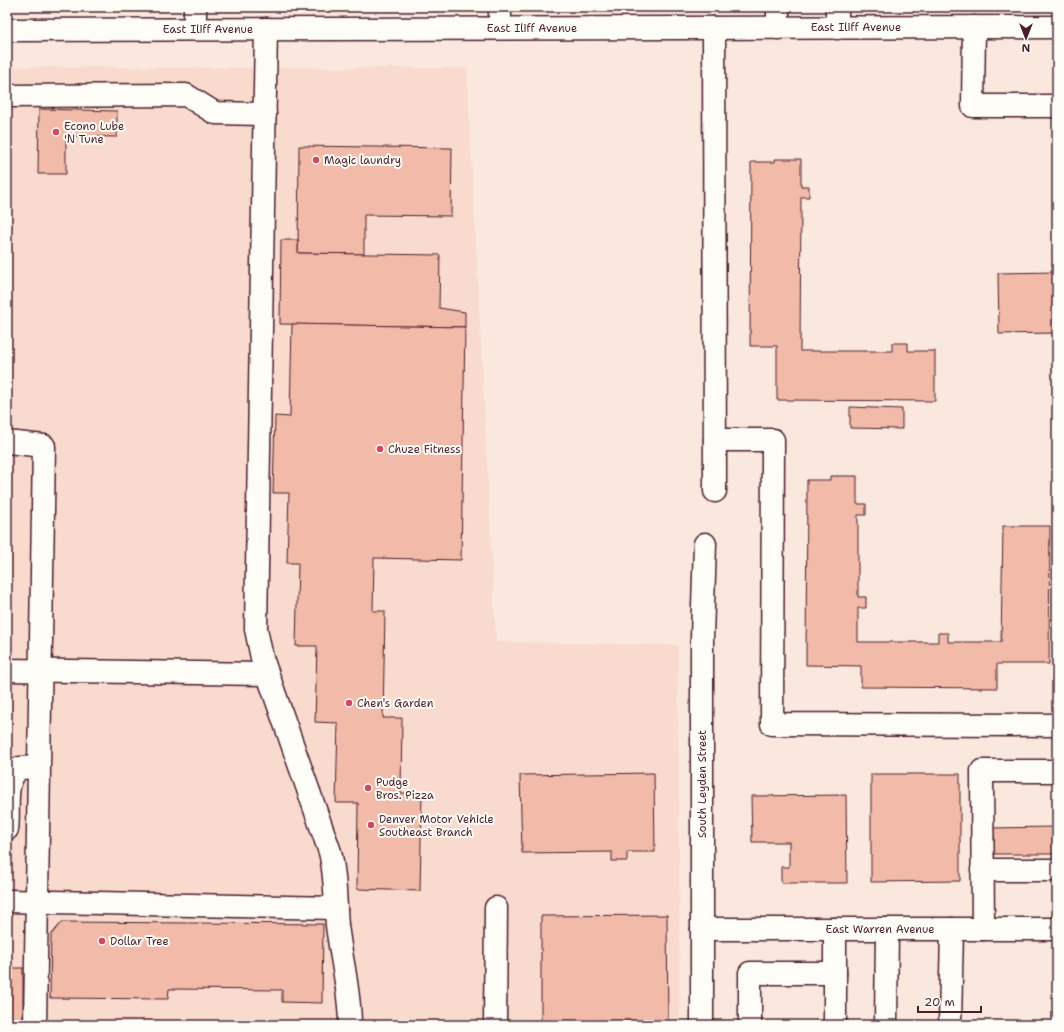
<svg xmlns="http://www.w3.org/2000/svg" width="1064" height="1032" viewBox="0 0 1064 1032" font-family="'Shantell Sans',sans-serif">
<style>
.built{fill:#f8dace}
.building{fill:#f2baa8;stroke:#4a1f2b}
.lines{fill:none;stroke-linecap:round;stroke-linejoin:round}
.minor-casing{stroke:#4a1f2b;stroke-width:25}
.minor{stroke:#fdfcf7;stroke-width:22}
.poi-dot{fill:#d1495b;stroke:#fdfcf7;stroke-width:1.5}
.labels{text-anchor:middle;dominant-baseline:central;stroke-width:4;stroke-linejoin:round;paint-order:stroke}
.street-label{font-size:11px;fill:#4a1f2b;stroke:#fdfcf7}
.poi-label{font-size:11px;fill:#4a1f2b;stroke:#fdfcf7;text-anchor:start}
</style>
<rect width="100%" height="100%" fill="#fae8df"/>
<filter id="ink" filterUnits="userSpaceOnUse"><feTurbulence type="fractalNoise" baseFrequency=".025" numOctaves="2"/><feDisplacementMap in="SourceGraphic" scale="8" xChannelSelector="R" yChannelSelector="G"/><feConvolveMatrix kernelMatrix="1 2 1 2 8 2 1 2 1" color-interpolation-filters="sRGB"/></filter>
<g filter="url(#ink)">
<polygon class="built" points="7,67 467,68 496,642 678,645 680,1025 7,1025"/>
<g class="building">
<polygon points="39,109 117,111 117,137 66,136 66,174 38,174"/>
<polygon points="299,146 452,148 451,216 364,215 364,254 298,253"/>
<polygon points="775,159 801,159 801,186 809,186 809,197 801,197 800,351 892,351 892,343 908,343 908,351 935,351 935,401 777,400 777,346 750,346 751,162 775,162"/>
<polygon points="281,240 298,240 298,253 440,255 439,308 465,312 465,327 280,324"/>
<polygon points="1057,272 1057,333 999,334 998,273"/>
<polygon points="292,324 465,327 461,560 374,558 373,611 385,611 383,718 402,718 401,793 422,793 420,891 357,889 358,803 336,803 338,723 315,722 317,646 296,646 298,563 287,563 289,493 273,493 275,416 290,417"/>
<polygon points="850,407 902,409 902,429 850,428"/>
<polygon points="830,476 857,476 857,504 866,504 866,515 858,515 858,597 866,597 866,608 858,608 858,642 938,642 938,633 948,633 948,642 1001,642 1003,526 1050,526 1049,664 997,664 997,688 861,687 861,666 806,665 807,480 830,480"/>
<polygon points="654,773 655,852 627,852 627,861 612,861 612,852 522,853 520,775"/>
<polygon points="871,774 960,774 960,881 871,882"/>
<polygon points="846,795 847,883 781,883 781,867 789,867 789,842 752,842 751,796"/>
<polygon points="1057,827 1057,854 988,854 988,828"/>
<polygon points="667,915 668,1025 541,1025 541,916"/>
<polygon points="62,922 323,924 322,1003 282,1002 282,990 169,989 168,999 50,998 51,935"/>
<rect x="7" y="968" width="16" height="57"/>
</g>
<g class="lines">
<defs>
<g id="minor">
<polyline points="195,7 195,29"/>
<polyline points="500,7 500,28"/>
<polyline points="837,7 837,28"/>
<polyline points="974,27 973,106 1057,106"/>
<polyline points="714,28 715,491"/>
<polyline points="778,28 778,7"/>
<path d="M266,29L256,629L262,658L330,852C336,876 335,901 337,925C341,959 350,991 350,1025"/>
<polyline points="7,30 1057,27"/>
<polyline points="7,96 186,95 215,113 265,114"/>
<polyline points="715,440 773,440 772,724 1057,725"/>
<polyline points="7,442 44,446 35,1025"/>
<polyline points="7,670 267,674"/>
<path d="M7,829C10,811 2,780 20,768L38,767"/>
<polyline points="982,870 1057,870"/>
<polyline points="7,901 336,908"/>
<polyline points="702,929 1057,929"/>
<polyline points="835,929 835,1025"/>
<polyline points="983,929 982,771 1057,771"/>
<polyline points="495,1025 496,908"/>
<polyline points="702,1025 702,637 705,544"/>
<polyline points="750,1025 750,973 835,973"/>
<polyline points="886,1025 887,929"/>
<polyline points="950,1025 952,929"/>
</g>
</defs>
<use href="#minor" class="minor-casing"/>
<use href="#minor" class="minor"/>
</g>
</g>
<g class="poi-dot">
<circle cx="56" cy="132" r="4"/>
<circle cx="316" cy="160" r="4"/>
<circle cx="380" cy="449" r="4"/>
<circle cx="349" cy="703" r="4"/>
<circle cx="368" cy="788" r="4"/>
<circle cx="371" cy="825" r="4"/>
<circle cx="102" cy="941" r="4"/>
</g>
<g class="labels">
<g class="street-label">
<text x="856" y="27">East Iliff Avenue</text>
<text x="532" y="28">East Iliff Avenue</text>
<text x="208" y="29">East Iliff Avenue</text>
<text transform="translate(702 784) rotate(-90)">South Leyden Street</text>
<text x="880" y="929">East Warren Avenue</text>
</g>
<g class="poi-label">
<text x="64" y="126">Econo Lube<tspan x="64" dy="13">'N Tune</tspan></text>
<text x="324" y="160">Magic laundry</text>
<text x="388" y="449">Chuze Fitness</text>
<text x="357" y="703">Chen's Garden</text>
<text x="376" y="782">Pudge<tspan x="376" dy="13">Bros. Pizza</tspan></text>
<text x="379" y="819">Denver Motor Vehicle<tspan x="379" dy="13">Southeast Branch</tspan></text>
<text x="110" y="941">Dollar Tree</text>
</g>
</g>
<rect width="1064" height="1032" fill="none" stroke="#fdfcf7" stroke-width="24"/>
<rect x="12" y="12" width="1040" height="1008" fill="none" stroke="#4a1f2b" stroke-width="1.5" filter="url(#ink)"/>
<g transform="translate(1026 38) rotate(180)" stroke="#fdfcf7" stroke-width="3" paint-order="stroke">
<path d="M0-3L7 15L0 10L-7 15Z" fill="#4a1f2b"/>
<text y="-6" font-size="11" font-weight="bold" text-anchor="middle" fill="#4a1f2b">N</text>
</g>
<path d="M918 1006v6h63v-6" fill="none" stroke="#4a1f2b" stroke-width="2"/>
<text x="924" y="1006" font-size="12" fill="#4a1f2b" stroke="#fdfcf7" stroke-width="3" paint-order="stroke">20 m</text>
</svg>
